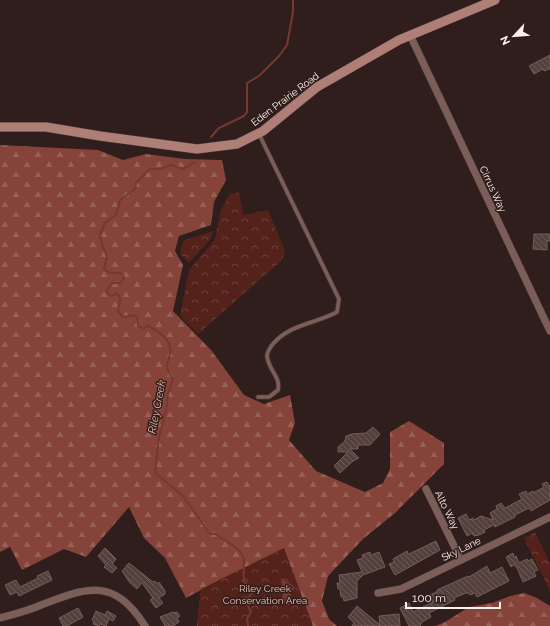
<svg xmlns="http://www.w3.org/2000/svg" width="550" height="626" viewBox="0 0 550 626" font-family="Raleway,sans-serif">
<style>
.forest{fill:url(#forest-firs)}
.park{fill:url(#park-crowns)}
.water{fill:url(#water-ripples)}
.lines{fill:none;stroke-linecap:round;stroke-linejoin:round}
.stream{stroke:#77382f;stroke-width:2}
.building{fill:url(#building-back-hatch);stroke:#725d59}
.lane-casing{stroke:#4c3c39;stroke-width:5}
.street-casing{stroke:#4c3c39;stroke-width:8}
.secondary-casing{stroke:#4c3c39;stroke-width:10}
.lane{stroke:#7c5e59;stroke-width:3.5}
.street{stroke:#7c5e59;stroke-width:7}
.secondary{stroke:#af7f77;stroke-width:9}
.labels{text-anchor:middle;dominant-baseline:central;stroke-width:3;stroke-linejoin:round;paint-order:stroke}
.street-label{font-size:10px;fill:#fdf1ee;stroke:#2f1e1b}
.park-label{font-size:10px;fill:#f8bbb0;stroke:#2f1e1b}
.water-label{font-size:11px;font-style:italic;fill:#f4b7ad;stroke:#2f1e1b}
</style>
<defs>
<pattern id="forest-firs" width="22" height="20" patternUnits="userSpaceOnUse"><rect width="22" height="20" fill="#85433a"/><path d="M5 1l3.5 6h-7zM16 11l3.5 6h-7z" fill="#975f57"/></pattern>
<pattern id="park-crowns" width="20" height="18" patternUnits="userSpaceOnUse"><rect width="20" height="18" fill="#54211b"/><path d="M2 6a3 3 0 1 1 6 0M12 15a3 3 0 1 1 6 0" fill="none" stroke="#6e423c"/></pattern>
<pattern id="water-ripples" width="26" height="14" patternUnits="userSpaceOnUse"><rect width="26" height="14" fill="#77382f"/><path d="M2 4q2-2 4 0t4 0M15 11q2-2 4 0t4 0" fill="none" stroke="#8b554d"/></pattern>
<pattern id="building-back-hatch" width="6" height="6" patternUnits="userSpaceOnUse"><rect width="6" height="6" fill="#54403d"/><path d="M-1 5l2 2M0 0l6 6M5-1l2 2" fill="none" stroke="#6e5c59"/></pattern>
</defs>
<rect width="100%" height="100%" fill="#2f1e1b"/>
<g class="forest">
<polygon points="0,145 98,150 123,160 146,154 185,159 222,160 226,180 214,202 211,225 179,236 175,251 183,265 173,311 211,350 244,395 264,404 290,395 295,423 289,440 316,471 365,492 383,483 390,469 390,432 409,421 444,443 444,464 395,513 363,539 328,576 322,601 329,619 337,626 197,626 201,590 186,598 165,558 144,538 129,507 86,557 64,549 22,570 10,547 0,552"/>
<polygon points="524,593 537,598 550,606 550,626 435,626 445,622 469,607 492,603 510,596"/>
</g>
<g class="park">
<polygon points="239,192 243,215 268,210 285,251 282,260 198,334 180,316 189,270 215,239 221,210 229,195"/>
<polygon points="214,231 209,241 189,263 181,255 180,249 184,240"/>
<polygon points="535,532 550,563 550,591 524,538"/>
<polygon points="284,548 313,626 197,626 201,589"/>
</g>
<polygon class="water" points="281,578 294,586 291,591 291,602 287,606 281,603 283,593"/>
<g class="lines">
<g class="stream">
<polyline points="211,137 219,128 244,116 247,112 247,83 259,76 279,56 287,45 293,12 293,0"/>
<path d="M195,162L183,169L171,165L160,169H150L136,183L135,189L120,200L116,215L105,223L100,235L102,244L107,257L104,269L110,273H121L124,277L121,283H112L106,292L112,296L117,293C123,299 118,306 118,312L124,317L134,315L137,317L138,326L143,328L148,326C158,331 173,340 170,353C170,358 166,362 167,368C168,372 171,376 173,379L168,394L167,405L159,437L155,473L183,496L210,534H216C225,543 243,546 244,562C244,568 243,574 244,581L253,591L246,602L251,612L247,619L248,626"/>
</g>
</g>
<g class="building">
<polygon points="550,55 550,69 544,71 543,69 534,74 529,66"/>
<polygon points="534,234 550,234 550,241 547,241 547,250 533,249"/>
<polygon points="373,427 380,434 370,445 358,445 358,449 350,449 359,458 353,461 340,473 334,466 348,452 338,452 338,447 345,441 346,436 352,434 366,433"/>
<polygon points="547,482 549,486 550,485 550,500 531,511 529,508 515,515 515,517 495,527 494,525 484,530 485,532 479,535 474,536 472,533 467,536 458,518 466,514 469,520 473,518 474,520 481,516 493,520 490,513 497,509 496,506 501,503 505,508 522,499 519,494 526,491 527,494 533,491 533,493 544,487 542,484"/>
<polygon points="436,541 440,550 395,575 389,564 394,562 393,559 407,551 408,554 411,553"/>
<polygon points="105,548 116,559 112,564 117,568 112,573 104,567 106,565 98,556"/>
<polygon points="370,552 371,555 379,552 385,567 363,575 357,581 357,598 344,601 343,597 341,597 340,589 338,589 337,583 340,583 339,575 362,572 357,560 363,558 362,555"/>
<polygon points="513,553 514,557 516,556 519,563 527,559 528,561 532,559 538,570 534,572 536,576 523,582 517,568 514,565 511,567 506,557"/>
<polygon points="129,563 153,582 155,581 157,584 159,582 165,591 165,594 159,598 163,603 156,608 150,600 153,598 142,583 137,589 130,583 122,571"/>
<polygon points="487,566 490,573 502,567 509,581 477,597 475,593 470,595 469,593 466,593 454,598 455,600 429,613 431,617 422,622 420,626 409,626 400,608 409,603 413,612 433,602 430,595 438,591 437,590 468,576 469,577"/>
<polygon points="48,571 52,580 19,596 17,592 10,595 5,585 16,580 20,587 38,578 37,576"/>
<polygon points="357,606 380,625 379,616 399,614 400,626 352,626 354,623 348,617"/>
<polygon points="78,608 83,617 67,626 63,626 59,618"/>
<polygon points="96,611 105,615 107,611 116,616 113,621 109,619 106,626 100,624 99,626 93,624 94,622 92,620"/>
<polygon points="173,612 174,613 177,612 180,616 177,618 179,622 173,626 165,626 160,617"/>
</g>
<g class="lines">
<defs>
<path id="lane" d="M258,397H269L278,390C281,377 268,369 267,356C267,352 270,348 272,345C289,324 315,324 337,312L339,299L259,134"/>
<g id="street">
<polyline points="410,35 550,331"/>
<polyline points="426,489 461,560"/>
<polyline points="378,593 401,589 550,517"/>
<path d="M0,618C14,614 28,611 41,605C87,587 114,577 145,626"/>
</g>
<polyline id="secondary" points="0,127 46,127 100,136 197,149 237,144 263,131 317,87 399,40 495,0"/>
</defs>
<use href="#lane" class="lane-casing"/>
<use href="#street" class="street-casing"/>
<use href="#secondary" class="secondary-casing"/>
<use href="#lane" class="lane"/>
<use href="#street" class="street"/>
<use href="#secondary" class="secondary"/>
</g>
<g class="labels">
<g class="street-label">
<text transform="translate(285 99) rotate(-37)">Eden Prairie Road</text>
<text transform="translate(493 189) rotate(65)">Cirrus Way</text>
<text transform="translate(447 510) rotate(64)">Alto Way</text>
<text transform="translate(461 549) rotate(-26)">Sky Lane</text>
</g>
<g class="park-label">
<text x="265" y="588">Riley Creek<tspan x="265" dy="12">Conservation Area</tspan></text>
</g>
<g class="water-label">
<text transform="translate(157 407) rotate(-79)">Riley Creek</text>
</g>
</g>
<g transform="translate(514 36) rotate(244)" stroke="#2f1e1b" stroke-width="3" paint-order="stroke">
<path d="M0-3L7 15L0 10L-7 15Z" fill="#fdf1ee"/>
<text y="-6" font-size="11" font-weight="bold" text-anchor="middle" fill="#fdf1ee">N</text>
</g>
<path d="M406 602v6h94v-6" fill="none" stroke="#fdf1ee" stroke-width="2"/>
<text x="412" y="602" font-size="12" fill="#fdf1ee" stroke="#2f1e1b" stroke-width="3" paint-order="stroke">100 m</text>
</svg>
